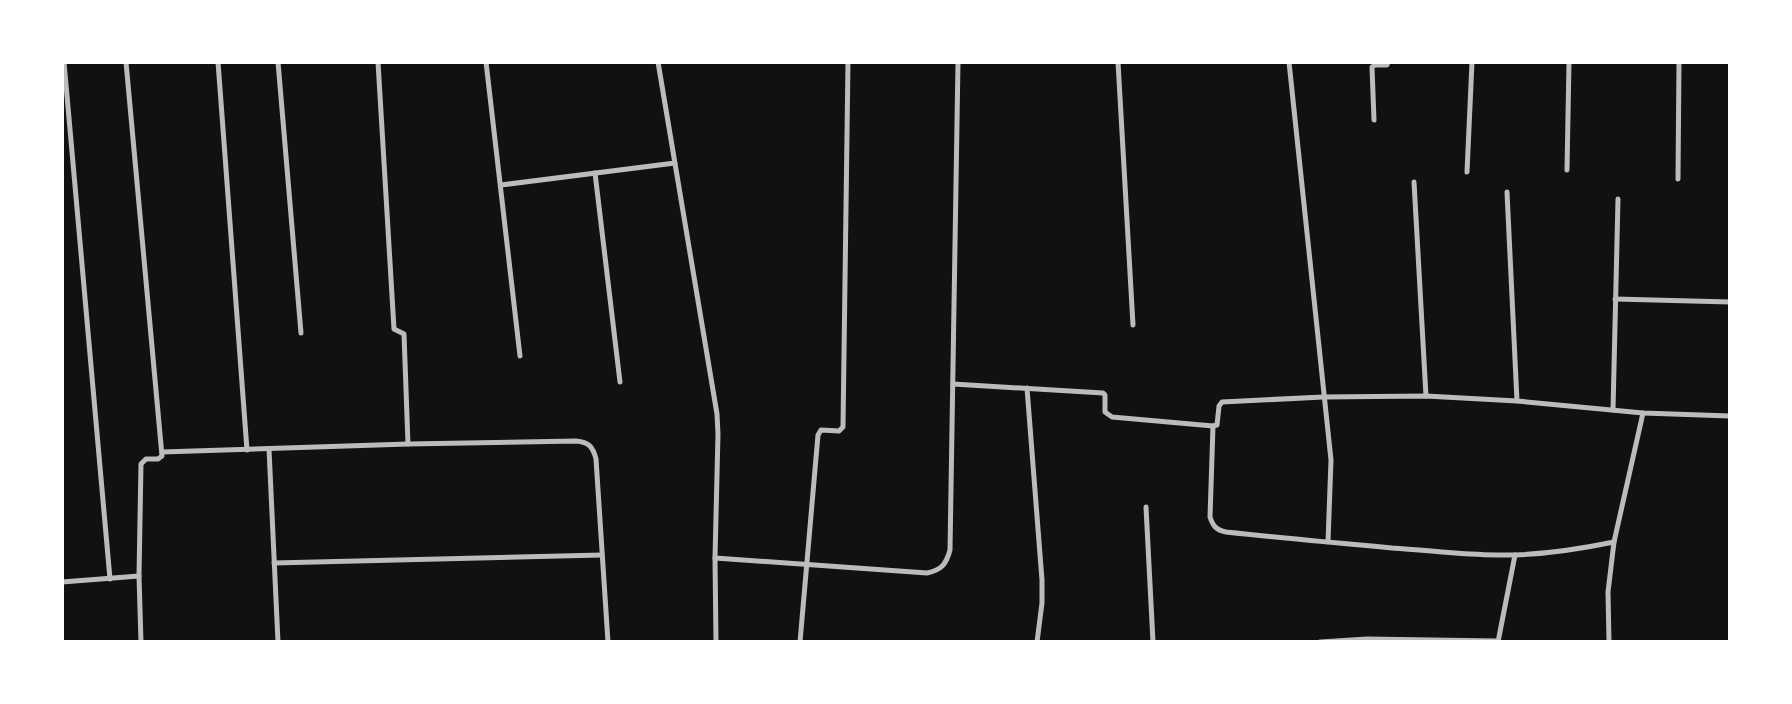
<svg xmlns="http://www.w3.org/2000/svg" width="1792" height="704" viewBox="0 0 1792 704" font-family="'PT Sans',sans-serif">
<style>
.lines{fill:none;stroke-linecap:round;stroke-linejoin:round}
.minor{stroke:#bcbcbc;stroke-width:5}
</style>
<rect width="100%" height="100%" fill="#111"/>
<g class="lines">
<g class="minor">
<polyline points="64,62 110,579"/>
<polyline points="126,62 162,456 158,459 146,459 141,464 139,576 141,642"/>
<polyline points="218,62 247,450"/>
<polyline points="278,62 301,333"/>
<polyline points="378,62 394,329 404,334 408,444"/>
<polyline points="486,62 520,356"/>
<polyline points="658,62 717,414 718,434 715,558 716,642"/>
<polyline points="1118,62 1133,325"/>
<polyline points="1289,62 1331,460 1328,542"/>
<polyline points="1374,120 1372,67 1375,65 1387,65 1388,62"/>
<polyline points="1567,170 1569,62"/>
<polyline points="1467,172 1472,62"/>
<polyline points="595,173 620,382"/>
<polyline points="1678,179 1679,62"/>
<polyline points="1414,182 1426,396"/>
<polyline points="501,185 675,163"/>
<polyline points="1507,192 1517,401"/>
<polyline points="1615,299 1730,302"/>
<polyline points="953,384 1103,393 1105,395 1105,412 1112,417 1213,426 1217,425 1219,406 1222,402 1323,397 1426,396 1517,401 1643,413 1730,416"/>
<polyline points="1027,388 1042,580 1042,603 1037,642"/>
<polyline points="1613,410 1618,199"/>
<path d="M1213,426L1210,517C1213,526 1216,530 1226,532C1281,538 1336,543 1392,548C1427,550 1462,555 1497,555C1537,556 1575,550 1614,542"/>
<polyline points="269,449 278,642"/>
<path d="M162,452L408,444L576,441C589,442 593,447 596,459L608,642"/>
<polyline points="1146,507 1153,642"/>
<path d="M715,558L927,573C941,570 946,565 950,550L958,62"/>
<polyline points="274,563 602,555"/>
<polyline points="62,582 139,576"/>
<polyline points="800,642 818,435 821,430 839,431 843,427 848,62"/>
<polyline points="1320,642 1367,639 1498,641"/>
<polyline points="1498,642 1515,555"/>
<polyline points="1609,642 1608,592 1614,542 1643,413"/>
</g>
</g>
<rect width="1792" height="704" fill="none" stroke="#ffffff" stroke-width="128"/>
</svg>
